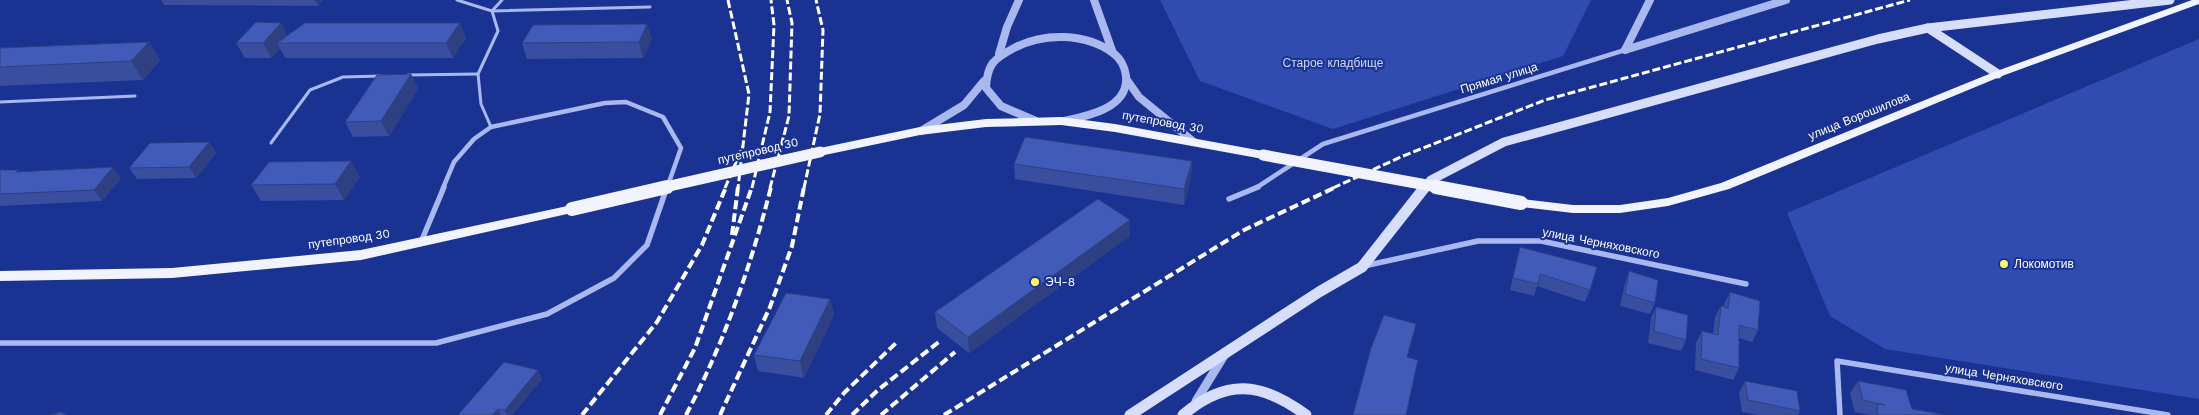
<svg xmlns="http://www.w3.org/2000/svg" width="2199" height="415" viewBox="0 0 2199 415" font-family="'Work Sans',sans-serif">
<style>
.green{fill:#304cb1}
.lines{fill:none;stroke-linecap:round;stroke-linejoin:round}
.service{stroke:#a9b8ef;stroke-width:3}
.minor-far1{stroke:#a9b8ef;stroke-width:4.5}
.minor{stroke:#a9b8ef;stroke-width:5.5}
.tertiary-far1{stroke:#a9b8ef;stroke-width:8}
.tertiary{stroke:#a9b8ef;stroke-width:9}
.secondary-far1{stroke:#d7defb;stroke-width:9}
.secondary{stroke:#d7defb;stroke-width:11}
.primary{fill:#f1f3ff;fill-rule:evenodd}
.rail-far1{stroke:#fff;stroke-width:3;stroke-dasharray:8 3;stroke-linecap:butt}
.rail{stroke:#fff;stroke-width:4;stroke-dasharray:9 4;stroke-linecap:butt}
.primary-bridge-far1{stroke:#f1f3ff;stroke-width:11}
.primary-bridge{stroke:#f1f3ff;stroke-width:14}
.wall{fill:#394e9f}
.shaded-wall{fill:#2e4082}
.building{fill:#425bb9;stroke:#2e4082}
.poi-dot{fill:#fff767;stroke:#1a3292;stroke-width:2}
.labels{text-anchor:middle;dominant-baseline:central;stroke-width:4;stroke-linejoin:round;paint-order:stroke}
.park-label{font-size:12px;fill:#d0d9fb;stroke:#1a3292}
.street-label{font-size:12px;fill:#fff;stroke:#1a3292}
.poi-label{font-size:12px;fill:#fff;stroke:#1a3292;text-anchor:start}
</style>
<rect width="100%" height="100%" fill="#1a3292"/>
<g class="green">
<polygon points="1160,0 1591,0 1563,56 1333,129 1200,81"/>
<polygon points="2199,39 2199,399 1885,349 1830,316 1787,213"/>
</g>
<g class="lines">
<g class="service">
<polyline points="457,0 492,11 498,31 478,74 481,104 491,127"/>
<polyline points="492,11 650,7"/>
<polyline points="492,11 502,0"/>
<polyline points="408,75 478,74"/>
<polyline points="0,102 135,96"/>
<polyline points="271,143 310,90 343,77 381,76"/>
</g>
<g class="minor-far1">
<polyline points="443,188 454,162 474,139 491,127 605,103 626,102 663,117 681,148 667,188"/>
<polyline points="1256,188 1323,144 1625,50"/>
</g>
<g class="minor">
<polyline points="1229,199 1258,187"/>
<polyline points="421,242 444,187"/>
<polyline points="1364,266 1478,241 1541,241 1746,284"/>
<polyline points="0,343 436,343 547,314 614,278 647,245 667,187"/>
<polyline points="1840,415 1837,361 2168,415"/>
</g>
<g class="tertiary-far1">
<polyline points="1094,0 1113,53"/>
<polyline points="1625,50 1786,0"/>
<polyline points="1625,50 1650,0"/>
<polyline points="999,54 1007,27 1019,0"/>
<polyline points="1127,80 1139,97 1194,142"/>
<path d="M1036,121L1001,106L986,88C987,65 993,59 1014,48C1044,32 1086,33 1113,53C1120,58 1125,67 1126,76C1129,108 1088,116 1064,121"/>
<polyline points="921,131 964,105 984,81"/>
</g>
<polyline class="tertiary" points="1196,401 1225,354"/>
<g class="secondary-far1">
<polyline points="1928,28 1998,74"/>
<polyline points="1424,188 1431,180 1504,142 1878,39 1928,28 2170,0"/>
</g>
<g class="secondary">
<polyline points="1130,415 1319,292 1362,267 1425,187"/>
<path d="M1183,415C1226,378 1262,382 1306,415"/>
</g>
<g class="primary">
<polygon points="2192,0 2199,0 2199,4 2002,76 1729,189 1668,206 1620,213 1573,213 1521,207 1515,203 1521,199 1573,205 1620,205 1668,198 1721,183 1994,72"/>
<polygon points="1061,117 1115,124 1263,151 1269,155 1263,159 1115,132 1061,125 986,127 920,135 820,156 814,152 820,148 920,127 986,119"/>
<polygon points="572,205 576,206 578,209 576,212 361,260 172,278 0,281 0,271 172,268 361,250"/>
</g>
<g class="rail-far1">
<polyline points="728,0 749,94 738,188"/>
<polyline points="725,188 743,146"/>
<polyline points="752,188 770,112 774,25 771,0"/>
<polyline points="770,188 789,116 792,23 787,0"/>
<polyline points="804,188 820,114 823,30 816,0"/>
<polyline points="1333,188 1403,156 1545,100 1910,0"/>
</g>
<g class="rail">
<polyline points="732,235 738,187"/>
<polyline points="582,415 657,322 702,245 726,187"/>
<polyline points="660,415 695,348 752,187"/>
<path d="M686,415C724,343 751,266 771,187"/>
<polyline points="720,415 770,307 792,246 804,187"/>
<polyline points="826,415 844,393 896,343"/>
<polyline points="852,415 878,390 940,341"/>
<polyline points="881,415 955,352"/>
<polyline points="944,415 1244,230 1336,187"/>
</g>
<g class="primary-bridge-far1">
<polyline points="1263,155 1443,188"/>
<polyline points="661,188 820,152"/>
</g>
<g class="primary-bridge">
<polyline points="1436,187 1521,203"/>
<polyline points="572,209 667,187"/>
</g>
</g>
<g class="wall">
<polygon points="161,0 323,0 318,6 164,5"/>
<polygon points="460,23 466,38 453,58 285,58 280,48 271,58 245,58 236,43 288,35"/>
<polygon points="652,39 643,58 527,59 522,43"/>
<polygon points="149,42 160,60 143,80 0,86 0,48"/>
<polygon points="411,74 418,89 389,136 353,137 345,122"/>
<polygon points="209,142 216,153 196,178 137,179 129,168"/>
<polygon points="1192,161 1191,177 1184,205 1015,179 1014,164"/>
<polygon points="0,170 20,172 121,178 102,201 0,206"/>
<polygon points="360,177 344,200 261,201 251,185"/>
<polygon points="1130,236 969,353 937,328 935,312"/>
<polygon points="1520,247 1590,290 1585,302 1537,286 1534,296 1510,290 1517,258"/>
<polygon points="1629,271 1655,303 1650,314 1620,306 1625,283"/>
<polygon points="1730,292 1758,330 1752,342 1739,338 1739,368 1733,380 1695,370 1696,343 1702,331 1713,334 1715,317 1721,306 1724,307 1724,304"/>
<polygon points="830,299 834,315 804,378 758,371 754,355"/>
<polygon points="1656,307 1686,340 1681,351 1648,343 1651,318"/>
<polygon points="538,370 542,379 512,415 458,415"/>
<polygon points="1745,381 1800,411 1798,415 1758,415 1742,412 1739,393"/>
<polygon points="1858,381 1912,409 1945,415 1871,415 1855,412 1850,393"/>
</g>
<g class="shaded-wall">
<polygon points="315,0 323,0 318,6"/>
<polygon points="281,23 289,38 277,43 280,48 271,58 263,43"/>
<polygon points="460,23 466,38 453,58 446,43"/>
<polygon points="647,24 652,39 643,58 639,42"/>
<polygon points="149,42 160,60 143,80 131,61"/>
<polygon points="411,74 418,89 389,136 381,121"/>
<polygon points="209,142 216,153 196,178 189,167"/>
<polygon points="351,161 360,177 344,200 335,184"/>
<polygon points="1192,161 1191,177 1184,205 1184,189"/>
<polygon points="113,167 121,178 102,201 94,190"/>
<polygon points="1130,220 1130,236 969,353 968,337"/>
<polygon points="830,299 834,315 804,378 800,361"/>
<polygon points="538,370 542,379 512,415 507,415 505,410"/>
<polygon points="498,409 501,415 492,415"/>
</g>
<g class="building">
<polygon points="256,22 281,23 263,43 236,43"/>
<polygon points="305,23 460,23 446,43 277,43"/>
<polygon points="647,24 639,42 522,43 533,25"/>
<polygon points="149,42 131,61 0,67 0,48"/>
<polygon points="411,74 381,121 345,122 377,75"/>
<polygon points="1025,137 1192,161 1184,189 1014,164"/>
<polygon points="209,142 189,167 129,168 150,143"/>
<polygon points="351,161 335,184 251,185 269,162"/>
<polygon points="113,167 94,190 0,194 0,170 18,170 16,172"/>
<polygon points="1098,199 1130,220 968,337 935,312"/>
<polygon points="1520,247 1597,267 1590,290 1540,274 1538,284 1513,278"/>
<polygon points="1629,271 1658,280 1655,303 1625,294"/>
<polygon points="1730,292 1760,301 1758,330 1739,325 1739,368 1701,359 1702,331 1718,335 1721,306 1728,308"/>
<polygon points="786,293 830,299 800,361 754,355"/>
<polygon points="1656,307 1688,315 1686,340 1654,331"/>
<polygon points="1384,315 1416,324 1407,357 1418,360 1406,415 1353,415 1371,348"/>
<polygon points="504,362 538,370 505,410 498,409 492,415 458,415"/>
<polygon points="1745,381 1797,391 1800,411 1748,400"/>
<polygon points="1858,381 1906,390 1912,409 1941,414 1945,415 1877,415 1878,404 1885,405 1863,400"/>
<polygon points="61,412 67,415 50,415"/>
</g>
<g class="poi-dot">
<circle cx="2004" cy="264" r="5"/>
<circle cx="1035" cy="282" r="5"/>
</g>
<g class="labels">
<g class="park-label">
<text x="1333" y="63">Старое кладбище</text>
</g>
<g class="street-label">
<text transform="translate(1499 78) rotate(-17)">Прямая улица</text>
<text transform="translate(1859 116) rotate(-22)">улица Ворошилова</text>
<text transform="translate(1163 122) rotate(10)">путепровод 30</text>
<text transform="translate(758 151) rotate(-13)">путепровод 30</text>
<text transform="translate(349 239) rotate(-8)">путепровод 30</text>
<text transform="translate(1601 243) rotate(11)">улица Черняховского</text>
<text transform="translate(2004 377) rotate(9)">улица Черняховского</text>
</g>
<g class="poi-label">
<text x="2014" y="264">Локомотив</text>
<text x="1045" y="282">ЭЧ-8</text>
</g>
</g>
</svg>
